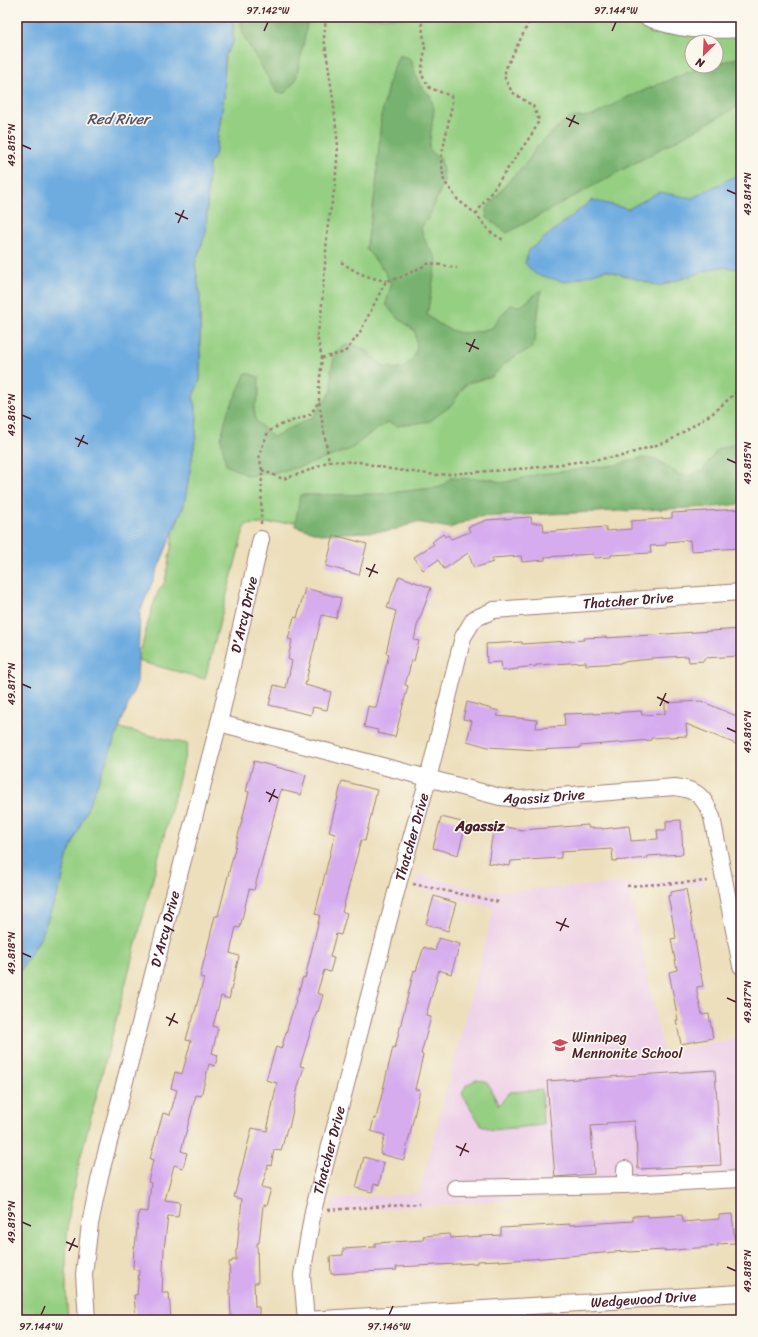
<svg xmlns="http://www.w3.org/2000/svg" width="758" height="1337" viewBox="0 0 758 1337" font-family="Sriracha,sans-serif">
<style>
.built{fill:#eed0e8}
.green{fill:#95cf82;stroke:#707756;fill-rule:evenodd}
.forest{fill:#78b270;stroke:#61684e}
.water{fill:#6eace0;stroke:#5c6686}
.building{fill:#d6acef}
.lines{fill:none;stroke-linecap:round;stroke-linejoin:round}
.minor-casing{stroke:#9c7f74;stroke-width:18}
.path{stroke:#9c7f74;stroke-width:2.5;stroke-dasharray:3 3;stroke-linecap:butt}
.minor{stroke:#fff;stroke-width:16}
.ticks{fill:none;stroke:#4a1f2b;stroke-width:1.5}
.labels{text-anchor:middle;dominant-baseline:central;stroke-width:3.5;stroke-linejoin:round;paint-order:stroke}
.street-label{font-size:14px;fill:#4a1f2b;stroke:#fbf7ec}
.poi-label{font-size:14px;fill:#4a1f2b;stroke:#fbf7ec;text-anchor:start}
.water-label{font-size:15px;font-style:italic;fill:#57506a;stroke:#fbf7ec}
.neighbourhood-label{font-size:15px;font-weight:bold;fill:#4a1f2b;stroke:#fbf7ec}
.neatline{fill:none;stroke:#4a1f2b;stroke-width:1.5}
.ticks-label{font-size:10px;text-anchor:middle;fill:#4a1f2b}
</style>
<rect width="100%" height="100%" fill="#fbf7ec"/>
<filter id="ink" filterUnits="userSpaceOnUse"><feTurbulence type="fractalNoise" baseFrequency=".025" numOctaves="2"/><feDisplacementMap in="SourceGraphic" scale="8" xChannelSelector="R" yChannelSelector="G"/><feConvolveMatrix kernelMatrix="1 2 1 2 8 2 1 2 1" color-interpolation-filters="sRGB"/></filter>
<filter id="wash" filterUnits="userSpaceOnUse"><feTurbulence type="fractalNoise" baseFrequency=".012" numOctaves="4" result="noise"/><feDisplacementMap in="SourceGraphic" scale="16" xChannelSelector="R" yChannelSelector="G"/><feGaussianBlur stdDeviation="0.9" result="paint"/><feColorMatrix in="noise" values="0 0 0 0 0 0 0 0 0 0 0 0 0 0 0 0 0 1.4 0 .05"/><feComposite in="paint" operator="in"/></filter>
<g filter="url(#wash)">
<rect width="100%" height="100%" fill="#eddfbc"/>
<polygon class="built" points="419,874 487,892 704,878 705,885 630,890 663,1052 736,1038 741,1124 741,1187 611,1193 331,1213 334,1199 419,1193 494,908 415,887"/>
<g class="green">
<path d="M230,17H741V494L245,525L205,679L138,661L152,608L158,592L165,582L174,530L184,505L196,435L197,416L193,397L200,380V296L195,264L206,232L209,164L215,155L224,97L225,55L233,43V24ZM692,42H716V66H692Z"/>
<path d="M119,728L188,744L81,1155C77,1173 73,1191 70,1210C65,1246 65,1283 68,1320H17V976L41,937L62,881L67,857Z"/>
<polygon points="476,1080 486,1081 499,1105 510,1092 542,1090 543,1125 492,1130 481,1125 462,1094 466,1085"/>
</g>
<g class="forest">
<polygon points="241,17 308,17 305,36 296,80 285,93 277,93 243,35"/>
<path d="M399,55L411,59L416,77L422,88L430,95L434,109L429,148L434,155L441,159L444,181L430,215L421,228L426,243L437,259L427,315C452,335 461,336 492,328L500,316L511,305L521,306L541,290L535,341L530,350L517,355L502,366L492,377L471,382L465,385L452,405L430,421L397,426L388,422L367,436L351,449L307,465L282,471L249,476L226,465L221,439L227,414L246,373L259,377V395L254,408L256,421L273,437L313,417L332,390L331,370L336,351L346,345L356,346L367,351L384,367L402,369C418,354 418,352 415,331L395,316L386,304L391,285L385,272L366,249L376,187L381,117L390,77Z"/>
<polygon points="741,57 741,105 507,233 487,218 486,210 512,177 528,161 536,148 567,118 593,116 623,99 689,72 710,66 716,66 716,64"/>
<polygon points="741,439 741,504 715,507 477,517 450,528 416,522 391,531 321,534 295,526 300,495 380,494 441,487 450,478 491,479 501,483 541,474 616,465 641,458 656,459 679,475 690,475 702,471 718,449 738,443"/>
</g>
<g class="water">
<polygon points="17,17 230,17 233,24 233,43 225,55 224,97 215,155 209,164 206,232 195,264 200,296 200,380 193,397 197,416 196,435 184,505 140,612 137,682 94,793 67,857 62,881 41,937 17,976"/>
<polygon points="741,173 741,269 719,267 659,286 606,270 565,282 535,274 525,263 529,250 592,200 628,209 659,192 692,198"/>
</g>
<g id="blocks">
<g class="building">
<polygon points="741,509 741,548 691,551 690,540 666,542 666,545 650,546 651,553 611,555 611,557 594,558 593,554 545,557 545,560 522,562 521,556 492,558 493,562 474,568 468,553 444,569 438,560 423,570 414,557 434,544 432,542 443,534 445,537 448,535 451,539 470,532 468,527 487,520 531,517 532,523 543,523 544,532 606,527 606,531 631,529 631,521 672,518 672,513"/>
<polygon points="334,535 367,544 359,575 326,566"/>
<polygon points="399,576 431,588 417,626 414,640 419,641 414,661 412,660 405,685 408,686 395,737 377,733 378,730 364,727 368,706 376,708 389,654 386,653 396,611 387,608"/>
<polygon points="305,588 341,598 336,618 322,615 305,685 331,692 327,710 313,707 311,715 269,705 274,685 286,688 292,661 288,659 292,640 288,639 294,617 297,618"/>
<polygon points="741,629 741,656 704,658 704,661 689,662 688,656 651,658 652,659 621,662 621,663 586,665 586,662 536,665 536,666 518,668 518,669 502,671 501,662 487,663 486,644 522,642 522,644 584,640 584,638 606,637 606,638"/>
<polygon points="701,701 741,718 741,746 686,724 687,736 651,738 651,740 580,746 580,748 537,750 488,747 467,741 472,721 463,719 467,702 499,711 497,716 537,720 536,728 565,726 564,714 594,713 594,714 641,711 642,715 665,714 665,703"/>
<polygon points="254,761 306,775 301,795 281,790 254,890 249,889 240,928 236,927 230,953 239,956 229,999 221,996 213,1026 218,1028 212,1053 218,1055 215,1066 209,1064 201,1096 196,1095 181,1151 187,1153 183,1168 174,1165 165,1200 180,1202 178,1217 168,1216 164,1249 162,1293 169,1293 171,1320 136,1320 134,1295 137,1295 139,1270 133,1269 134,1247 135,1247 139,1211 148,1212 151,1183 148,1182 153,1160 150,1159 163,1113 170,1115 177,1090 171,1088 175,1072 182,1074 191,1041 186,1040 191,1022 192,1022 204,978 200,977 215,916 218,916 249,792 246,791"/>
<polygon points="342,781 377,790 365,841 361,840 342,912 347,913 341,935 336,934 330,957 334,958 330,972 324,970 317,993 323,995 318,1012 317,1011 300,1066 304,1067 298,1087 289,1128 287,1128 281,1151 274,1150 271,1166 268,1165 262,1187 271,1189 266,1206 263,1205 259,1243 257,1243 258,1283 254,1283 255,1307 259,1307 259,1320 231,1320 229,1262 232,1262 232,1260 236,1260 236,1250 237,1250 242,1199 234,1197 252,1128 267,1131 277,1083 266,1080 276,1047 281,1049 303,977 305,978 320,915 315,914 335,834 329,832"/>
<polygon points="441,817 466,823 458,855 433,848"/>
<polygon points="681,820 683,854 647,856 648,858 613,861 612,849 561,852 561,858 511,861 510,866 488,863 494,825 522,830 588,825 588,828 602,828 602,829 629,826 631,841 658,839 657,830 666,830 666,821"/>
<polygon points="686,889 703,986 697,987 697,992 702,1015 709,1014 713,1038 681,1044 676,1020 678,1020 669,972 677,970 671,939 676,938 668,896 671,895 671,892"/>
<polygon points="434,896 456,903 448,931 426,924"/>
<polygon points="439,938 460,944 451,974 439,970 426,1015 431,1017 421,1054 423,1055 415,1089 420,1090 404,1160 380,1154 385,1135 371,1131 374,1118 376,1119 393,1047 395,1048 414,970 416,971 424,947 435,951"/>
<polygon points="715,1070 721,1165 638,1169 635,1121 606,1123 606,1125 591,1126 594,1174 555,1177 547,1081"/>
<polygon points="364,1157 384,1163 379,1185 374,1184 372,1192 356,1188"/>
<polygon points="732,1214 735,1243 718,1244 718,1246 665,1251 665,1250 628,1252 627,1251 531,1259 499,1261 499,1260 477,1261 477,1263 396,1267 397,1270 331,1274 330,1256 343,1255 343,1249 375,1247 375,1243 424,1240 423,1236 449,1234 450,1238 501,1235 501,1228 570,1224 570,1225 633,1221 633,1216 648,1215 648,1217 682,1215 683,1222 719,1219 719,1215"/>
</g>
</g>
</g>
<g filter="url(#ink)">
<use href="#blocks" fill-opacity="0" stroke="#9c7f74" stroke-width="1"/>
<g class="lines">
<defs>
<g id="minor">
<path d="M646,17C678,31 706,31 741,29"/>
<path id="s1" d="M219,723L500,797L520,799L675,787C697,790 704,796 712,817L741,966"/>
<polyline points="625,1169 625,1185"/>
<polyline points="455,1188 625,1185 741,1179"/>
<path id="s2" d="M87,1320L84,1274L90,1224L100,1176L219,723L261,539"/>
<path id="s3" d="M306,1320L302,1275L313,1211L399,881L428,779L463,637L474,619L494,610L741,592"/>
<path id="s4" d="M307,1320L741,1293"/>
</g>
</defs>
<use href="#minor" class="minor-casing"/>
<g class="path">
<polyline points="421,17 425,49 421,74 430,88 451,96 452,105 441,159 444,181 458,200 476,214 490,232 505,241"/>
<polyline points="476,214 534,131 539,120 533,106 512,92 505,79 505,70 527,26 530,17"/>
<path d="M341,262C357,273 366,277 386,281"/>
<polyline points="322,358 345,352 359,334 386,281 399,278 430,263 457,268"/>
<polyline points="319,402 329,461"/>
<polyline points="262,470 283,479 305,472 329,461 359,462 390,469 436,475 531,468 622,456 669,441 713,413 741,388"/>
<polyline points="261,524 262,470 259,455 268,432 278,426 311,414 319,401 319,388 322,358 317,336 321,317 328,224 335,186 338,146 333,98 324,38 326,17"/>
<polyline points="413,884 499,902"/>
<polyline points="627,886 709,881"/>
<polyline points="328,1210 419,1204"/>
</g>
<use href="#minor" class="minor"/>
</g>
</g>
<path class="ticks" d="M264,31L268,22M612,31L616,22M566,118L579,124M569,127L575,115M22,145L31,149M727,190L736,194M175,213L188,219M178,223L184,210M466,343L479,349M469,352L475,339M22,415L31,419M75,438L88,444M78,447L84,435M727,459L736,463M366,568L378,573M369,577L375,564M22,684L31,688M657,697L669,703M660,706L666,693M727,728L736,732M266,792L278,798M269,802L275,789M556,922L569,927M560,931L566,918M22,953L31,957M727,998L736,1002M166,1017L178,1023M169,1026L175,1013M456,1146L469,1152M460,1156L466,1143M22,1222L31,1226M66,1242L78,1247M69,1251L75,1238M727,1267L736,1271M41,1315L45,1306M389,1315L393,1306"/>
<defs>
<symbol id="school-bare" viewBox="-9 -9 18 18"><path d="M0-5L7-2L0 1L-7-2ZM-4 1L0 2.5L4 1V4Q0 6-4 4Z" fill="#d1495b" stroke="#fbf7ec" stroke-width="2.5" paint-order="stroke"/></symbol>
</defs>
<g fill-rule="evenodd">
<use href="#school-bare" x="549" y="1034" width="22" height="22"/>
</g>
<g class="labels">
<g class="street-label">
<text stroke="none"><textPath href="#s3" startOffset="881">Thatcher Drive</textPath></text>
<text stroke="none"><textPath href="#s2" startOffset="725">D'Arcy Drive</textPath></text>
<text stroke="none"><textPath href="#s1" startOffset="335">Agassiz Drive</textPath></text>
<text stroke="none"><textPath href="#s3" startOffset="497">Thatcher Drive</textPath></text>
<text stroke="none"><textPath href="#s2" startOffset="401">D'Arcy Drive</textPath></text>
<text stroke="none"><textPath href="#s3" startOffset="173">Thatcher Drive</textPath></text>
<text stroke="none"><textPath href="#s4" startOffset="337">Wedgewood Drive</textPath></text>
</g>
<g class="poi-label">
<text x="572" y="1037">Winnipeg<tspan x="572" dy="16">Mennonite School</tspan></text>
</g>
<g class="water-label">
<text x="118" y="119">Red River</text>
</g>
<g class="neighbourhood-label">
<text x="480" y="826">Agassiz</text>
</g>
</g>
<rect width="758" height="1337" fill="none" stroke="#fbf7ec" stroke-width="44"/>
<g transform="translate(704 54) rotate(204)"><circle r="19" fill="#fbf7ec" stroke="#b4a19f"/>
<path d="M0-3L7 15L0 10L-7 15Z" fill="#d1495b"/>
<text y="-6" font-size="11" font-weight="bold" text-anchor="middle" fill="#4a1f2b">N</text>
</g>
<rect x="22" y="22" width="714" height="1293" class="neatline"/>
<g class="ticks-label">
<text x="268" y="14">97.142°W</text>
<text x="616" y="14">97.144°W</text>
<text transform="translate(11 145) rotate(-90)" y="4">49.815°N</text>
<text transform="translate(747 194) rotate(-90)" y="4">49.814°N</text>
<text transform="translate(11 415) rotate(-90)" y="4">49.816°N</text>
<text transform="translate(747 463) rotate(-90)" y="4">49.815°N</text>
<text transform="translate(11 684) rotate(-90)" y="4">49.817°N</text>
<text transform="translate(747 732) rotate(-90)" y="4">49.816°N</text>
<text transform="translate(11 953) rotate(-90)" y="4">49.818°N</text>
<text transform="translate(747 1002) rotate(-90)" y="4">49.817°N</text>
<text transform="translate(11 1222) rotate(-90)" y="4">49.819°N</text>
<text transform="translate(747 1271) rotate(-90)" y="4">49.818°N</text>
<text x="41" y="1330">97.144°W</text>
<text x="389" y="1330">97.146°W</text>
</g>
</svg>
